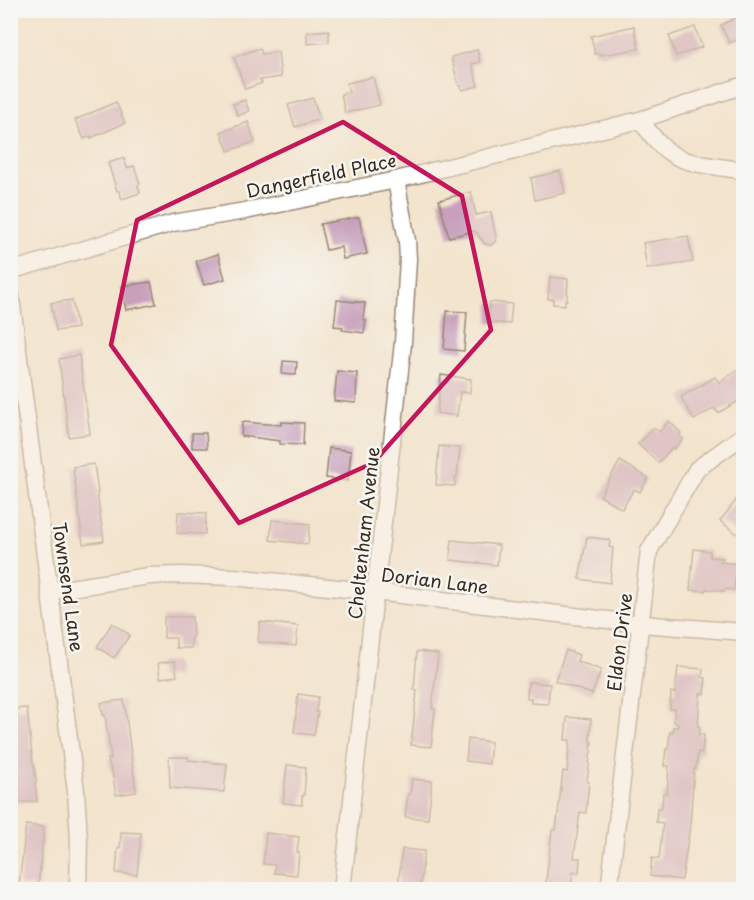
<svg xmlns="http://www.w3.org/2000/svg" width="754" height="900" viewBox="0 0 754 900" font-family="'Playpen Sans',sans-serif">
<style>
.building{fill:#c8a0bc}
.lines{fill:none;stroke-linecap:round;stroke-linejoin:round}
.minor-casing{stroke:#978776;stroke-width:19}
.minor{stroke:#fff;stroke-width:16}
.marked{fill:none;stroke:#c2185b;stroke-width:4.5;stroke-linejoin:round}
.labels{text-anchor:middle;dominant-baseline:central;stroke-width:5;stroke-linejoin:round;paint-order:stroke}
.street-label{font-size:18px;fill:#3b2a1e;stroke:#f6f6f2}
</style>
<rect width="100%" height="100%" fill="#f6f6f2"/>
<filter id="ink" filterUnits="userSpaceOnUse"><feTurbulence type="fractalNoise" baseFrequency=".0167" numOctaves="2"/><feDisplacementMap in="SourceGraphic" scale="12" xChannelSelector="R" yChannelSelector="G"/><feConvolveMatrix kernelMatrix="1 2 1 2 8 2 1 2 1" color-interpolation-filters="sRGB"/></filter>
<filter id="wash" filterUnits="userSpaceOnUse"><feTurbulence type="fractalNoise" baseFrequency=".008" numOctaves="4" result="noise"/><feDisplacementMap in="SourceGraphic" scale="24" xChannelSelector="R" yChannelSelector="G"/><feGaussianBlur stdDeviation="1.35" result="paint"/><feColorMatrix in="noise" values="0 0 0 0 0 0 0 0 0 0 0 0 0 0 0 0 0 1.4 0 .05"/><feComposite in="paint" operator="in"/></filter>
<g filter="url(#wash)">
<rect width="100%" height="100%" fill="#f3e4ce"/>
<g id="blocks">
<g class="building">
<polygon points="740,16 744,23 744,37 729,43 721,25"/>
<polygon points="634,26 639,49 601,55 600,53 595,54 591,36"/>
<polygon points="695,27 702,47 676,56 669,36"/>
<polygon points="329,30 329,42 307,44 307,32"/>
<polygon points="260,48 262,54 278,52 281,77 260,80 262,83 245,89 234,57"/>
<polygon points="477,50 480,62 472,64 478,86 462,90 461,86 459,86 451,57"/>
<polygon points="373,77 380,105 345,113 341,94 349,92 347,83"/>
<polygon points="313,98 320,119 295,127 288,105"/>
<polygon points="245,100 249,111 238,116 233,104"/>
<polygon points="116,102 125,123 91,138 91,136 84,139 75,120"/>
<polygon points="248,122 255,142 228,151 221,132"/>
<polygon points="124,158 127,168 134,166 140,184 138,185 140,193 122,199 119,191 117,191 108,163"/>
<polygon points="560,171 565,193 535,200 531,178"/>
<polygon points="471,192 476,215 491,212 495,233 496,235 496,241 491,245 485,244 475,231 449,237 439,200"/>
<polygon points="359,217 367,254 343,259 341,247 326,250 320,224"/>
<polygon points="688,236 693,262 647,269 643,243"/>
<polygon points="218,254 225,279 204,285 196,261"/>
<polygon points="550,277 568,279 567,300 565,300 565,305 553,304 553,299 548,299"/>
<polygon points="151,282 156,304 126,310 121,286"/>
<polygon points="72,300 77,328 56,331 51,303"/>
<polygon points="337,300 365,303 363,319 366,320 364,333 342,330 343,327 334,326"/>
<polygon points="490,302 512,304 510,324 488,322"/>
<polygon points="447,311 467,312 464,351 444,349"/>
<polygon points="79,355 90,434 69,437 59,359"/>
<polygon points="283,361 297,362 296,375 282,374"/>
<polygon points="744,365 744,398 718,413 714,408 694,420 681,397 715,377 719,383"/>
<polygon points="337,371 357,373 356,403 334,401"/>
<polygon points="441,375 471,379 470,393 460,392 457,416 437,413"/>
<polygon points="669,421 681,433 679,435 683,439 674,449 673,447 658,463 638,444 654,428 659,432"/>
<polygon points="242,422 281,425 281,422 304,423 303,445 280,444 280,441 241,436"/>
<polygon points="192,433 206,433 207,448 192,448"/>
<polygon points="439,446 460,448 457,477 455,477 455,486 436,485"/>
<polygon points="329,448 351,451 348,481 326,478"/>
<polygon points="620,461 648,478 640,492 634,489 622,509 600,496"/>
<polygon points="94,464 98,492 97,493 104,541 83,544 73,467"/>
<polygon points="744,490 744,539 720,521"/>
<polygon points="178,512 206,513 205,534 177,533"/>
<polygon points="272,520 310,524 308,544 270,540"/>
<polygon points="587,537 610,540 609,547 613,548 610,583 579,579"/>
<polygon points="452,540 499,545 497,565 450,560"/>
<polygon points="694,549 710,551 710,557 723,558 720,562 737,564 734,590 725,589 724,591 706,589 705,591 690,590"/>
<polygon points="164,617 192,617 193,637 191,637 191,648 176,648 176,638 164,638"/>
<polygon points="260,622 298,626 296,646 258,642"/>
<polygon points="112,623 130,635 114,658 97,647"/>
<polygon points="566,650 579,655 577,661 601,670 592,694 555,681"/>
<polygon points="417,651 438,654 432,709 435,709 431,747 411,745 417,690 414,690"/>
<polygon points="175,661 177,676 160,678 158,663"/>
<polygon points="678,667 703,669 702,677 706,678 704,694 700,693 698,726 700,727 699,735 704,735 702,753 698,752 696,769 694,769 690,825 682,880 650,876 652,858 659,859 663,823 656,822 657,808 662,808 663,793 667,793 669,766 664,766 666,749 668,749 670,732 673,732 673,727 678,727 678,724 674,722 675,709 670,709 671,692 675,693"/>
<polygon points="528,682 550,684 548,704 531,703 531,698 527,698"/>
<polygon points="298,694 318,697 316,712 318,712 314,735 294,733"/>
<polygon points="124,700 136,792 116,795 112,771 111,771 108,759 111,759 105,715 103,715 101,703"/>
<polygon points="27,708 33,764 34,764 36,782 35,783 37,801 16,803 15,792 10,792 10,709"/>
<polygon points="567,717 591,719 590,741 592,742 587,781 589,782 586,813 580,812 574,858 580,858 579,873 573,872 571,890 545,890 552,830 556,830 563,771 567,772 570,740 565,740"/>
<polygon points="468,739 491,742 489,764 466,761"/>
<polygon points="169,757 188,757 188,760 227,764 224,792 170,788"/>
<polygon points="287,765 306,767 304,796 302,796 302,805 283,803"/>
<polygon points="412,779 432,781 428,819 405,817 408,794 410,794"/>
<polygon points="26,825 44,827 38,887 19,885"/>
<polygon points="121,832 141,833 137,875 116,873 118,848 120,848"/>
<polygon points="266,833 299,837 297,852 299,852 297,875 274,873 275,865 263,864"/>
<polygon points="402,849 424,851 420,890 398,888"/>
</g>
</g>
</g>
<g filter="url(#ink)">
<use href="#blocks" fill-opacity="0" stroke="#978776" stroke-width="1.5"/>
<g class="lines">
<defs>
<g id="minor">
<polyline points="640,120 744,85"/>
<path d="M10,271L173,223L245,211L396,180L640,120C648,130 658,145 669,152C687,166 721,166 744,171"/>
<polyline points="10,290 76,791 79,839 78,890"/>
<polyline points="50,591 149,576 182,575 233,577 376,592 641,624 744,632"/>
<polyline points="342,890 403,343 408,259 407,241 396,180"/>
<polyline points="609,890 649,551 697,469 744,435"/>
</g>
</defs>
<use href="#minor" class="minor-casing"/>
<use href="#minor" class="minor"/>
</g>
</g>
<path d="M0 0H754V900H0ZM343,122L462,196L491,330L373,463L239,523L111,345L137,220Z" fill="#f3e4ce" fill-opacity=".55" fill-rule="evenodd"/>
<path class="marked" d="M343,122L462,196L491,330L373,463L239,523L111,345L137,220Z"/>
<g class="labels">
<g class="street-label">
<text transform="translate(321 175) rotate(-12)">Dangerfield Place</text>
<text transform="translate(363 533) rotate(-84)">Cheltenham Avenue</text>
<text transform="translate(435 580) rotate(7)">Dorian Lane</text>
<text transform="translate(69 587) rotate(82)">Townsend Lane</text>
<text transform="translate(619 642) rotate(-83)">Eldon Drive</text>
</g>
</g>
<rect width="754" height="900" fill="none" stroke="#f6f6f2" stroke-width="36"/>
</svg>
